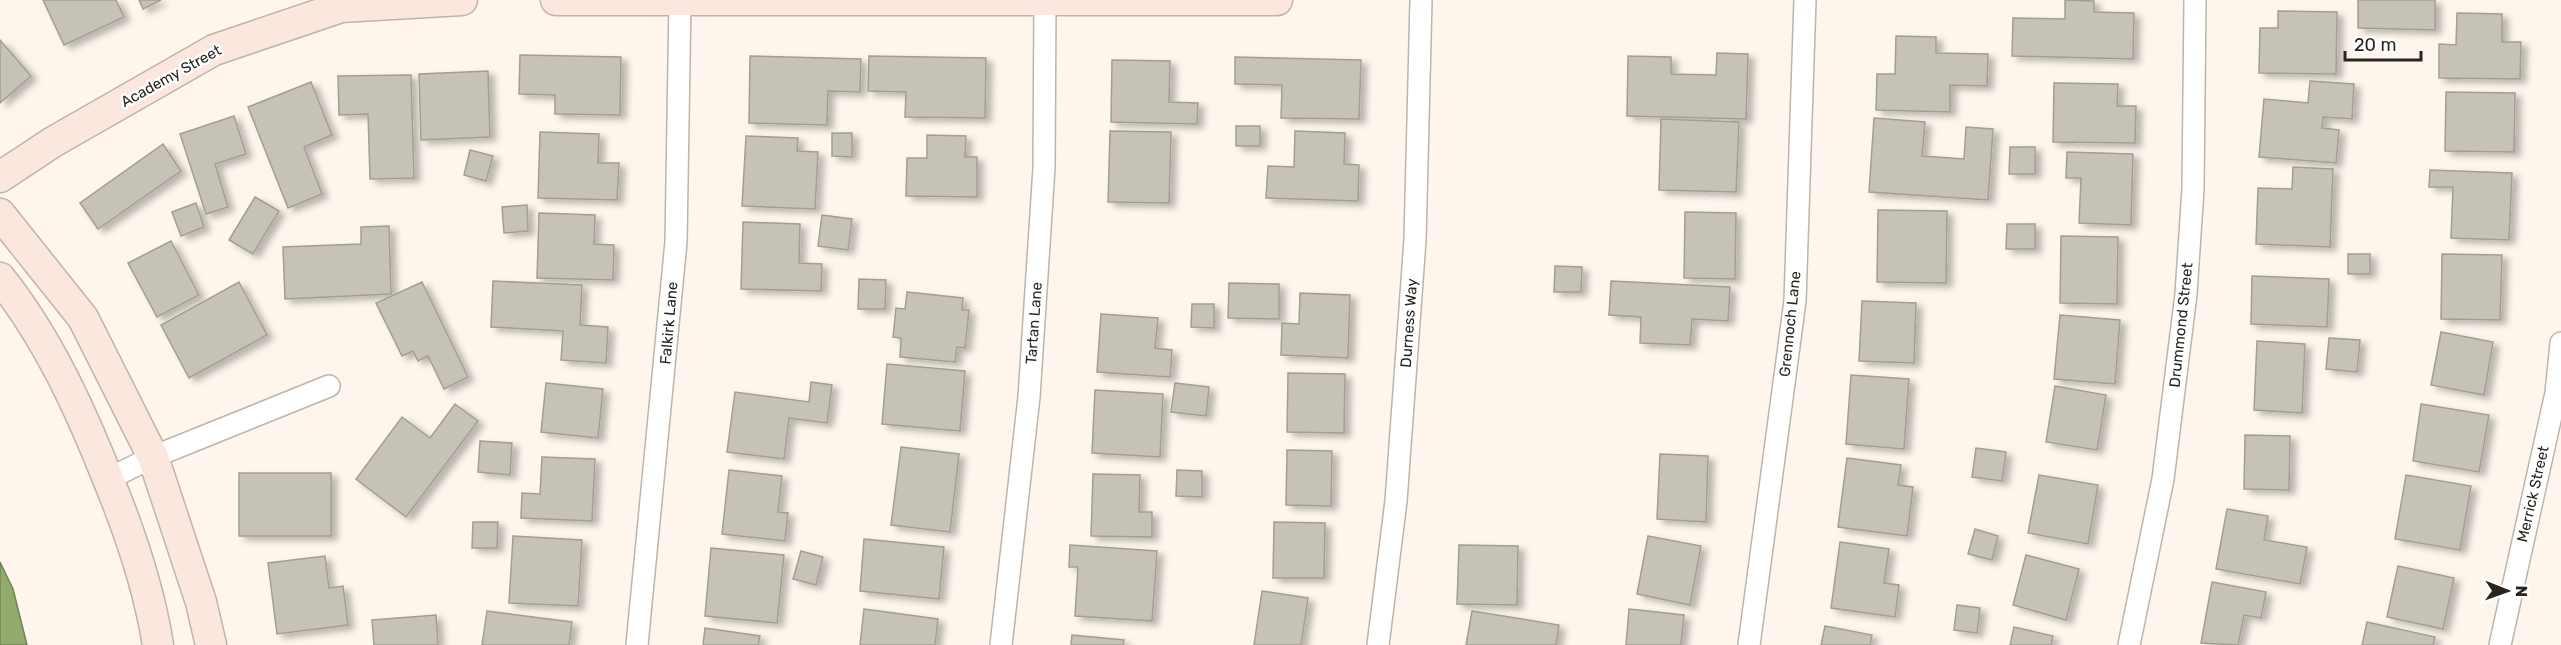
<svg xmlns="http://www.w3.org/2000/svg" width="2561" height="645" viewBox="0 0 2561 645" font-family="Rubik,sans-serif">
<style>
.water{fill:#92ab6c;stroke:#728356;stroke-width:1.5}
.building{fill:#c6c3b6;stroke:#a19f92;stroke-width:1.5;filter:url(#shadow)}
.lines{fill:none;stroke-linecap:round;stroke-linejoin:round}
.street-casing{stroke:#bdb4aa;stroke-width:24}
.secondary-casing{stroke:#bdb4aa;stroke-width:33}
.street{stroke:#fff;stroke-width:21}
.secondary{stroke:#fce7df;stroke-width:30}
.labels{text-anchor:middle;dominant-baseline:central;stroke-width:5;stroke-linejoin:round;paint-order:stroke}
.street-label{font-size:15px;fill:#282521;stroke:#fff}
</style>
<defs>
<filter id="shadow"><feDropShadow dx="6" dy="4" stdDeviation="3" flood-color="#0004"/></filter>
</defs>
<rect width="100%" height="100%" fill="#fef6ed"/>
<polygon class="water" points="0,562 13,589 27,645 0,645"/>
<g class="building">
<polygon points="43,0 116,0 124,17 64,45"/>
<polygon points="139,0 161,0 143,9"/>
<polygon points="2065,0 2094,1 2094,12 2134,13 2133,59 2012,56 2013,18 2065,19"/>
<polygon points="2358,0 2435,0 2435,30 2358,28"/>
<polygon points="2278,11 2337,12 2336,74 2259,73 2260,28 2278,28"/>
<polygon points="2457,13 2502,14 2502,42 2521,42 2520,79 2439,78 2439,44 2456,45"/>
<polygon points="1896,36 1936,37 1936,53 1988,54 1987,86 1950,85 1950,112 1876,110 1877,74 1895,74"/>
<polygon points="0,40 31,76 0,103"/>
<polygon points="1717,53 1748,54 1746,119 1627,116 1628,56 1671,57 1671,74 1716,75"/>
<polygon points="520,55 621,57 620,115 555,114 555,95 519,94"/>
<polygon points="750,56 861,59 860,92 828,91 827,125 749,123"/>
<polygon points="869,56 986,58 985,118 905,117 906,92 868,91"/>
<polygon points="1235,57 1361,60 1359,119 1281,118 1282,85 1235,84"/>
<polygon points="1112,60 1170,61 1169,102 1198,103 1197,124 1111,122"/>
<polygon points="488,71 490,137 421,140 419,74"/>
<polygon points="411,75 414,178 370,179 368,114 339,115 338,76"/>
<polygon points="2310,81 2354,84 2352,119 2323,117 2322,128 2339,130 2336,163 2259,157 2264,99 2308,103"/>
<polygon points="311,82 332,135 304,147 322,194 288,208 248,107"/>
<polygon points="2054,83 2118,84 2117,106 2136,106 2135,143 2053,142"/>
<polygon points="2446,92 2515,93 2514,152 2445,151"/>
<polygon points="234,116 246,154 215,164 228,207 206,214 180,134"/>
<polygon points="1874,118 1925,122 1922,156 1964,159 1966,127 1993,129 1988,200 1869,192"/>
<polygon points="1661,119 1739,122 1736,192 1659,190"/>
<rect x="1236" y="126" width="24" height="20"/>
<polygon points="1110,131 1171,132 1169,203 1108,202"/>
<polygon points="1295,131 1345,133 1344,164 1359,165 1358,201 1266,198 1268,166 1294,167"/>
<polygon points="540,132 599,134 598,163 619,163 617,200 538,198"/>
<polygon points="832,133 852,133 852,157 832,156"/>
<polygon points="927,135 966,136 965,157 977,157 977,197 906,196 907,158 927,158"/>
<polygon points="746,136 798,138 797,151 818,152 815,209 742,206"/>
<polygon points="163,144 181,171 98,229 80,203"/>
<polygon points="2010,147 2035,147 2035,174 2009,174"/>
<polygon points="470,150 493,156 486,181 464,175"/>
<polygon points="2067,152 2133,154 2131,225 2079,223 2081,178 2066,178"/>
<polygon points="2293,167 2333,169 2330,247 2256,244 2258,188 2292,189"/>
<polygon points="2430,170 2512,173 2509,240 2451,238 2453,187 2429,187"/>
<polygon points="255,197 279,211 253,254 229,240"/>
<polygon points="196,203 204,227 181,236 172,212"/>
<polygon points="527,205 528,231 504,233 502,207"/>
<polygon points="1878,210 1947,211 1946,283 1877,282"/>
<polygon points="1685,212 1736,213 1735,279 1684,278"/>
<polygon points="539,213 595,215 594,244 614,245 613,280 537,278"/>
<polygon points="822,215 852,219 848,250 818,246"/>
<polygon points="743,222 800,224 799,263 822,264 821,291 741,289"/>
<polygon points="2007,224 2035,224 2035,249 2006,249"/>
<polygon points="389,226 391,294 285,299 283,247 361,244 361,227"/>
<polygon points="2061,236 2118,237 2117,304 2060,303"/>
<polygon points="171,241 199,295 157,317 128,263"/>
<rect x="2348" y="254" width="22" height="20"/>
<polygon points="2442,254 2502,255 2500,320 2441,319"/>
<polygon points="1555,266 1582,267 1581,292 1554,292"/>
<polygon points="2252,276 2329,279 2327,327 2251,324"/>
<polygon points="859,279 886,280 885,309 858,309"/>
<polygon points="493,281 582,285 580,325 608,327 606,363 561,360 563,331 491,327"/>
<polygon points="1611,281 1730,287 1728,321 1692,319 1690,345 1640,343 1641,317 1609,315"/>
<polygon points="239,282 267,335 189,378 161,325"/>
<polygon points="422,282 468,377 444,389 428,356 418,361 413,351 402,356 376,303"/>
<polygon points="1229,283 1279,284 1279,319 1228,318"/>
<polygon points="907,292 963,298 962,310 969,310 965,348 957,347 955,362 900,357 901,338 893,337 896,308 905,309"/>
<polygon points="1300,293 1350,295 1348,358 1281,355 1282,323 1299,324"/>
<polygon points="1862,301 1916,303 1914,363 1859,361"/>
<polygon points="1192,304 1214,304 1214,328 1191,327"/>
<polygon points="1101,314 1158,318 1155,348 1172,350 1170,377 1097,372"/>
<polygon points="2060,315 2120,320 2115,384 2054,379"/>
<polygon points="2441,332 2493,342 2484,395 2431,385"/>
<polygon points="2329,338 2360,340 2357,372 2326,369"/>
<polygon points="2257,341 2305,344 2302,413 2254,410"/>
<polygon points="887,364 965,371 960,431 882,424"/>
<polygon points="1288,373 1345,374 1344,433 1287,432"/>
<polygon points="1851,375 1909,379 1904,449 1846,444"/>
<polygon points="811,382 832,385 827,423 789,418 784,459 727,452 735,392 809,402"/>
<polygon points="546,383 603,389 598,438 541,432"/>
<polygon points="1175,383 1209,387 1206,416 1171,412"/>
<polygon points="2055,386 2106,395 2097,450 2046,442"/>
<polygon points="1095,390 1163,394 1160,457 1092,453"/>
<polygon points="455,404 478,421 406,517 356,479 402,417 430,438"/>
<polygon points="2421,404 2489,415 2479,472 2413,461"/>
<polygon points="2245,435 2290,436 2289,490 2244,489"/>
<polygon points="480,441 512,443 510,475 478,472"/>
<polygon points="901,447 959,454 950,532 891,525"/>
<polygon points="1976,448 2006,452 2002,481 1972,477"/>
<polygon points="1287,450 1332,451 1331,506 1286,505"/>
<polygon points="1660,454 1708,456 1706,522 1657,519"/>
<polygon points="542,457 595,459 592,521 521,518 522,493 540,494"/>
<polygon points="1847,458 1901,465 1898,485 1913,487 1907,536 1838,527"/>
<polygon points="729,470 782,476 778,512 788,513 785,541 722,534"/>
<polygon points="1177,470 1202,471 1202,497 1176,496"/>
<rect x="239" y="473" width="92" height="63"/>
<polygon points="1093,474 1140,475 1139,512 1152,512 1152,537 1091,536"/>
<polygon points="2039,475 2098,485 2088,544 2028,533"/>
<polygon points="2406,475 2471,486 2460,550 2395,539"/>
<polygon points="2227,509 2268,516 2264,540 2307,547 2300,584 2216,569"/>
<polygon points="473,522 498,522 497,548 472,548"/>
<polygon points="1274,522 1325,523 1324,578 1273,578"/>
<polygon points="1975,529 1998,536 1992,560 1968,554"/>
<polygon points="513,536 582,540 578,606 509,603"/>
<polygon points="1648,536 1701,546 1690,605 1637,594"/>
<polygon points="864,539 944,547 939,599 860,591"/>
<polygon points="1840,542 1889,549 1884,583 1899,585 1895,617 1831,608"/>
<polygon points="1070,545 1157,551 1152,621 1075,616 1078,567 1069,567"/>
<polygon points="1459,545 1518,546 1517,605 1457,604"/>
<polygon points="711,548 784,555 777,623 705,616"/>
<polygon points="801,551 823,557 816,585 793,579"/>
<polygon points="2026,555 2079,569 2066,620 2013,605"/>
<polygon points="325,556 329,588 343,586 348,625 277,634 268,563"/>
<polygon points="2398,566 2454,578 2443,629 2387,617"/>
<polygon points="2212,582 2266,592 2261,618 2244,615 2238,645 2201,643"/>
<polygon points="1262,591 1308,598 1301,645 1254,645"/>
<polygon points="1957,605 1980,608 1977,633 1954,630"/>
<polygon points="864,609 938,619 935,645 860,645"/>
<polygon points="1629,609 1684,615 1681,645 1626,645"/>
<polygon points="487,611 572,622 569,645 482,645"/>
<polygon points="1472,611 1559,625 1556,645 1466,645"/>
<polygon points="436,615 438,645 374,645 372,620"/>
<polygon points="2367,622 2435,637 2433,645 2362,645"/>
<polygon points="1825,626 1872,635 1870,645 1821,645"/>
<polygon points="2014,627 2053,636 2051,645 2010,645"/>
<polygon points="705,628 760,636 758,645 703,645"/>
<polygon points="1072,635 1124,640 1123,645 1071,645"/>
</g>
<g class="lines">
<defs>
<g id="street">
<polyline points="108,479 153,457 329,386"/>
<polyline points="637,645 676,242 680,0"/>
<polyline points="1001,645 1029,397 1044,168 1045,0"/>
<polyline points="1378,645 1396,501 1415,240 1421,0"/>
<polyline points="1749,645 1795,301 1805,0"/>
<polyline points="2129,645 2163,479 2186,294 2193,189 2195,0"/>
<polyline points="2500,645 2556,393 2561,343"/>
</g>
<g id="secondary">
<polyline points="556,0 1277,0"/>
<polyline points="0,177 53,142 214,50 341,7 462,0"/>
<polyline points="0,214 83,318 153,457 201,602 211,645"/>
<path d="M0,278C48,338 80,409 108,479C130,532 149,588 158,645"/>
</g>
</defs>
<use href="#street" class="street-casing"/>
<use href="#secondary" class="secondary-casing"/>
<use href="#street" class="street"/>
<use href="#secondary" class="secondary"/>
</g>
<g class="labels">
<g class="street-label">
<text transform="translate(171 76) rotate(-29)">Academy Street</text>
<text transform="translate(669 323) rotate(-85)">Falkirk Lane</text>
<text transform="translate(1034 323) rotate(-86)">Tartan Lane</text>
<text transform="translate(1409 323) rotate(-86)">Durness Way</text>
<text transform="translate(1790 324) rotate(-84)">Grennoch Lane</text>
<text transform="translate(2181 325) rotate(-84)">Drummond Street</text>
<text transform="translate(2533 494) rotate(-77)">Merrick Street</text>
</g>
</g>
<g transform="translate(2507 591) rotate(91)" stroke="#ffffff" stroke-width="4.5" paint-order="stroke">
<path d="M0-4.5L10 22L0 15L-10 22Z" fill="#282521"/>
<text y="-9" font-size="16" font-weight="bold" text-anchor="middle" fill="#282521">N</text>
</g>
<path d="M2345 51v9h76v-9" fill="none" stroke="#282521" stroke-width="3"/>
<text x="2354" y="51" font-size="18" fill="#282521" stroke="#ffffff" stroke-width="4.5" paint-order="stroke">20 m</text>
</svg>
